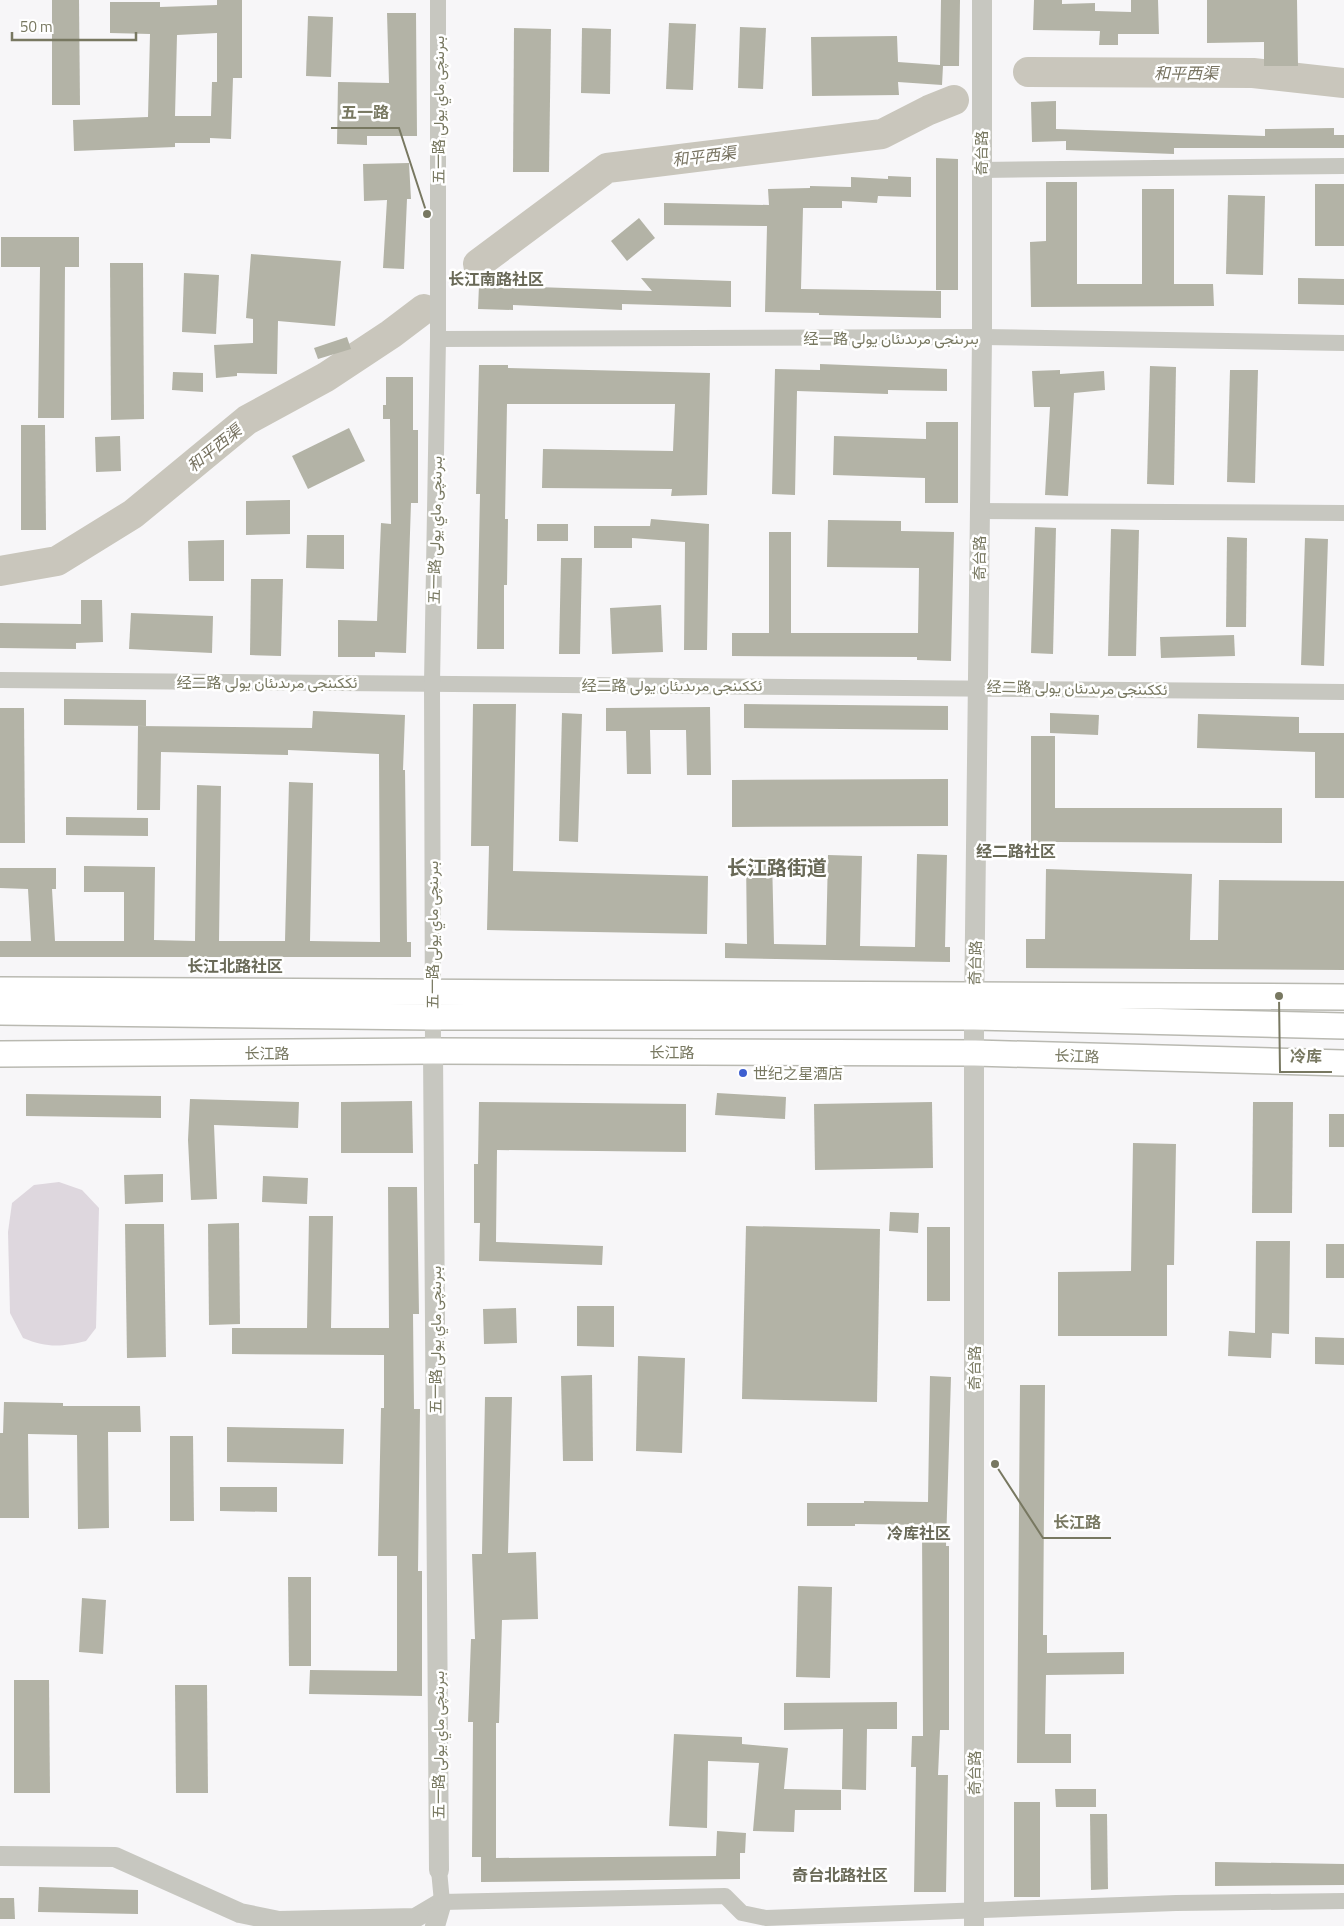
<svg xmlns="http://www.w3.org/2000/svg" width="1344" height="1926" viewBox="0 0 1344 1926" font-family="'Titillium Web',Vazirmatn,'Noto Sans SC',sans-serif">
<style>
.green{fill:#ded7de}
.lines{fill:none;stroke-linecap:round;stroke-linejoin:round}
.river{stroke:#c9c6bc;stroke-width:30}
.building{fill:#b3b3a6;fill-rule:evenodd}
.primary-casing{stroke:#b9b9b1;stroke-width:28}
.minor{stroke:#c7c7c0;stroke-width:16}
.tertiary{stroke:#c7c7c0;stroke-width:20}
.primary{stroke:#fff;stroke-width:25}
.poi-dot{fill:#3e5fd0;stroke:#fff;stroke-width:2}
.labels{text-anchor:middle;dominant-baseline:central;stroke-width:5;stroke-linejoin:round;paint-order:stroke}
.street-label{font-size:15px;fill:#787861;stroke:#fff}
.poi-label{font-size:15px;fill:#787861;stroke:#fff;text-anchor:start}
.water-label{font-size:16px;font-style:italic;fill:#787361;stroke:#fff}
.neighbourhood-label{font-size:16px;font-weight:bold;fill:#696957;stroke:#fff}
.district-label{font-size:20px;font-weight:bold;fill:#696957;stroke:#fff}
.leader{fill:none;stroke:#787861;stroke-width:2}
.callout-dot{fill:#787861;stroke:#fff;stroke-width:2}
.callout-label{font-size:16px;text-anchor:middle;font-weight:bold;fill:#787861;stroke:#fff;stroke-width:5;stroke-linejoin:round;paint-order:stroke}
</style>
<rect width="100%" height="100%" fill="#f7f6f8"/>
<path class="green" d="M59,1182L82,1190L99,1208L96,1328L86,1341C61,1347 47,1348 23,1338L10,1313L8,1232L12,1203L34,1185Z"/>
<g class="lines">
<g class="river">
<polyline points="1028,72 1253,73 1344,83"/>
<polyline points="478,264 607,168 882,134 929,110 954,100"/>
<polyline points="0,571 57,561 133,514 247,420 326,377 391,334 424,309"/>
</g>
</g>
<g class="building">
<polygon points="52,0 79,0 80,105 52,105"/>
<path d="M217,0H242V78H233L231,139L210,138V143H175V147L74,151L73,120L148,117L150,34L110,33V2H160V7L217,5ZM217,33V82H212L211,116H175L177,35Z"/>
<polygon points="941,0 960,0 959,66 943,66 942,85 898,82 899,95 812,96 811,37 897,36 898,62 940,65"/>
<polygon points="1034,0 1062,0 1062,4 1095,3 1095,11 1131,12 1131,0 1158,0 1159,34 1118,34 1118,45 1099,45 1100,31 1033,30"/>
<polygon points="1207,0 1297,0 1298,66 1264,66 1264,42 1207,43"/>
<polygon points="387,13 416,13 417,136 367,136 367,145 337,144 338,82 389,83"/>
<polygon points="308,16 333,17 331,77 306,76"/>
<polygon points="669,23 696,24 693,90 666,89"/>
<polygon points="740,27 766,28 763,89 738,88"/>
<polygon points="514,28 551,29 549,172 513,172"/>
<polygon points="582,28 611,29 610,94 581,93"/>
<polygon points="1056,101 1056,129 1265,136 1265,129 1334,128 1334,135 1344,135 1344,148 1174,148 1174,154 1066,150 1066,141 1032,142 1031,102"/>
<polygon points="936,158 958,159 958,290 936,290"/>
<polygon points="409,163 411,199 407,199 404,269 383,268 387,200 364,201 363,164"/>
<polygon points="888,176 911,177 911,197 878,196 877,203 842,201 842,208 803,208 801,289 941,291 941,318 819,315 819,313 765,312 767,226 664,225 664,203 769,205 768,189 810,188 810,186 851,187 851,177 888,179"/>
<polygon points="1046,182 1077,182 1077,284 1142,284 1142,189 1174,189 1174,284 1213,284 1214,306 1031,307 1030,242 1046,241"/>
<rect x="1315" y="184" width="29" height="62"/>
<polygon points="1228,195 1265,196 1263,275 1226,274"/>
<polygon points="639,218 655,238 627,261 611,241"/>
<polygon points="1,237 79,237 79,267 65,267 64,418 38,418 40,267 1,267"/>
<polygon points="251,254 341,261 335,326 278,321 277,374 237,373 237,376 216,378 214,345 253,343 253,319 246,318"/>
<polygon points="110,263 143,263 144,419 111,420"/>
<polygon points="184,273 219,275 216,334 182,332"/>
<polygon points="641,278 731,281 731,307 622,304 622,310 513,305 513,310 478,309 479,285 652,291"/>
<polygon points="1298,278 1344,279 1344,305 1298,304"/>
<polygon points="347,337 351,349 318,359 314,348"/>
<polygon points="820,364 947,369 947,391 888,390 888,394 797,391 795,495 772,494 775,369 820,370"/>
<polygon points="479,365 508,365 508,368 710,373 707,495 671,496 672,489 542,488 543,449 673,451 675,404 507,404 505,519 508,519 507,585 504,585 504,649 477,649 480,494 476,494"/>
<polygon points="1150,366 1176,367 1174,485 1147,484"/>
<polygon points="1060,370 1060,374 1104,371 1105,390 1074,393 1068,496 1045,495 1050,407 1034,407 1032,371"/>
<polygon points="1230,370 1258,370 1255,483 1227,482"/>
<polygon points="173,372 203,373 203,392 172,390"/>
<polygon points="386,377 413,377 413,430 418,430 418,503 411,503 406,653 375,652 375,657 338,657 338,620 377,621 381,523 391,524 390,419 383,419 383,405 386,405"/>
<polygon points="926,422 958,422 958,503 925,503 925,478 833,475 834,436 926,439"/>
<polygon points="21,425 45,425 46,530 21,530"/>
<polygon points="349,428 365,461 308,489 292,456"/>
<polygon points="120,436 121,471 96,472 95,437"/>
<polygon points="290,500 290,534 246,535 246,501"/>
<polygon points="651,519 709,524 707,650 684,650 685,542 632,538 632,548 594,548 594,526 650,526"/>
<polygon points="828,520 901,521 901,531 954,532 951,661 917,660 917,657 732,656 732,633 769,633 769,532 791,532 791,633 918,633 919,568 827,567"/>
<rect x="537" y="524" width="31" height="17"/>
<polygon points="1035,527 1056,528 1053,654 1031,653"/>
<polygon points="1111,529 1139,530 1136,656 1108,656"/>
<polygon points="307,535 344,535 344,569 306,568"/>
<polygon points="1227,537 1247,538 1246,627 1226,627"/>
<polygon points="1305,538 1328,539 1324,666 1301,665"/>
<polygon points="224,540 224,581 189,581 188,541"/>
<polygon points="561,558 582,558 580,654 559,654"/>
<polygon points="251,579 283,579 281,656 250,655"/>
<polygon points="81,600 102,600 103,642 76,643 76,649 0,648 0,623 81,624"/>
<polygon points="661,605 663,652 612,654 610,608"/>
<polygon points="131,613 213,616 212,653 129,649"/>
<polygon points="1234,635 1235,656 1161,658 1160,637"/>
<polygon points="64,699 146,700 146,726 64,725"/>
<polygon points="473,704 516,704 513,871 708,876 707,934 487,930 489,846 471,846"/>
<polygon points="744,704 948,706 948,730 744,728"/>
<polygon points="710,707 711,775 687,775 686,730 650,730 651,774 627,774 626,731 606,731 606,708"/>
<polygon points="0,708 24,708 25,843 0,843"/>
<polygon points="313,711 405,715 403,770 405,770 407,942 411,942 411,957 0,957 0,941 31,941 28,889 0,888 0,868 56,868 56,889 52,889 55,941 124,941 124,892 84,892 84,866 155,867 154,940 195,941 197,785 221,786 219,941 285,941 289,782 313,783 310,941 380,942 379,754 288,750 288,755 161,752 160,810 137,810 138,726 312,728"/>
<polygon points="562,713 582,714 578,842 559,841"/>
<polygon points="1050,713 1099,715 1098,735 1050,733"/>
<polygon points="1198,714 1299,717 1299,733 1344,733 1344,798 1315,798 1315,752 1197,748"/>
<polygon points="1031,736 1055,736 1055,808 1282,808 1282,843 1055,842 1055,848 1031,848"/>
<polygon points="948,779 948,826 732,827 732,780"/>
<polygon points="66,817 148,818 148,836 66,835"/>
<polygon points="917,854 947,855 945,947 950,947 950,962 725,958 725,943 747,944 746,858 772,857 774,944 826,945 828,855 862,856 860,946 915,947"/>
<polygon points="1046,869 1192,874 1190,940 1218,940 1219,880 1344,881 1344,970 1026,968 1026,939 1045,939"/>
<polygon points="717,1093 786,1097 785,1119 715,1115"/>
<polygon points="26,1094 161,1096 161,1118 26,1116"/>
<polygon points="190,1099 299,1102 298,1128 214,1125 217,1199 191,1200 188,1140"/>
<polygon points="412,1101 413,1153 341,1153 341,1102"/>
<polygon points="479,1102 686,1104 686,1152 497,1150 496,1242 603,1246 602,1265 479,1261 480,1223 474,1223 474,1164 478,1164"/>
<polygon points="932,1102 933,1168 815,1170 814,1104"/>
<polygon points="1253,1102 1293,1102 1292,1213 1252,1213"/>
<rect x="1329" y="1114" width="15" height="33"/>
<polygon points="1133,1143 1176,1144 1174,1265 1167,1265 1167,1336 1058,1336 1058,1272 1131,1271"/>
<polygon points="163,1174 163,1202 125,1204 124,1175"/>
<polygon points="263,1176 308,1178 307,1204 262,1202"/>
<polygon points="388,1187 417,1187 419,1314 413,1314 414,1409 420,1409 418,1571 422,1571 422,1696 309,1694 310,1670 397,1671 397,1556 378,1556 381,1408 384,1408 384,1355 232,1354 232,1328 307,1328 309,1216 333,1216 331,1328 389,1328"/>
<polygon points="890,1212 919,1213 918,1233 889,1231"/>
<polygon points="239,1223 240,1324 209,1325 208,1224"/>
<polygon points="125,1224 164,1224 166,1357 127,1358"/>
<polygon points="746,1226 880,1229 877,1402 742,1399"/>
<rect x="927" y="1227" width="23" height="74"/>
<polygon points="1256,1241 1290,1241 1289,1334 1272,1333 1271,1358 1228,1356 1229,1331 1255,1333"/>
<rect x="1326" y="1244" width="18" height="34"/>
<polygon points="577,1306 614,1306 614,1347 577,1346"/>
<polygon points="516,1308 517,1343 484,1344 483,1309"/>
<polygon points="1315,1337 1344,1338 1344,1365 1315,1364"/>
<polygon points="638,1356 685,1358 682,1453 636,1451"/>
<polygon points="592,1375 593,1461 563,1461 561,1376"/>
<polygon points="930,1376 951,1377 946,1546 949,1546 949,1730 940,1730 938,1775 948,1775 946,1892 914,1892 916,1767 911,1767 912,1736 923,1736 922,1525 855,1524 855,1526 807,1526 807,1503 864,1503 864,1501 928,1502"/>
<polygon points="1020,1385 1045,1385 1043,1635 1047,1635 1047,1653 1124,1652 1124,1674 1046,1675 1045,1734 1071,1734 1071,1763 1017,1763"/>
<polygon points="485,1397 512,1397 508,1553 536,1552 538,1619 502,1620 499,1723 496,1723 496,1858 716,1856 717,1831 746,1833 745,1853 740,1853 740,1879 481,1882 481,1857 472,1857 473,1722 468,1722 471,1639 475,1639 472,1554 482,1554"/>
<polygon points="4,1402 63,1403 63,1406 140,1406 141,1432 108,1432 109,1528 78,1529 77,1435 28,1434 29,1518 0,1518 0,1433 3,1433"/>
<polygon points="227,1427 344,1429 343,1464 227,1462"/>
<polygon points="170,1436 193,1436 194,1521 170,1521"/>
<polygon points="220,1487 277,1487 277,1512 220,1511"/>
<polygon points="288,1577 311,1577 311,1666 289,1666"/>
<polygon points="798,1586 832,1587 830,1678 796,1677"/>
<polygon points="82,1598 106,1600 103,1654 79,1652"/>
<polygon points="14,1680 49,1680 50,1793 14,1793"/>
<polygon points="175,1685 207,1685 208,1793 176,1793"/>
<polygon points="897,1702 897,1729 867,1729 866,1790 842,1789 843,1729 784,1730 784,1703"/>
<polygon points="674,1734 742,1737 742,1744 788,1748 784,1789 841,1790 841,1810 795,1810 794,1832 753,1831 759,1763 708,1761 707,1828 669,1826"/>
<polygon points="1055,1789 1096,1789 1096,1807 1056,1807"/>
<rect x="1014" y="1802" width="26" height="95"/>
<polygon points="1090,1814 1107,1814 1108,1889 1091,1890"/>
<polygon points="1215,1862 1344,1864 1344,1885 1215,1886"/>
<polygon points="39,1887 138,1890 138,1914 38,1912"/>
<polygon points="0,1898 14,1898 15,1919 0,1919"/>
</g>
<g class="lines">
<defs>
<g id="primary">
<polyline points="0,990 1344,997"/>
<polyline points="0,1012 432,1017 974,1017 1344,1026"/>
<polyline points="0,1054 433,1051 975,1053 1344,1063"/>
</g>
</defs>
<use href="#primary" class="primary-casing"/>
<g class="minor">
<polyline points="981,170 1344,166"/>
<polyline points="438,339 982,337 1344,343"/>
<polyline points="979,511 1344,513"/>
<polyline points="0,680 1344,692"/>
<polyline points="433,1051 432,683 438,339 438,0"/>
<polyline points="439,1870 442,1902 725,1896 742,1913 766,1918 1176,1903 1344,1901"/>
</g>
<g class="tertiary">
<polyline points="433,1051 439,1870"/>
<polyline points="0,1856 115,1857 240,1913 279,1921 415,1918 442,1902"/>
<polyline points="435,1926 442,1902"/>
<polyline points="974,1926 974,1017 982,337 982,0"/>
</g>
<use href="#primary" class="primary"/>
</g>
<circle class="poi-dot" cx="743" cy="1073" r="5"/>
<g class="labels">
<g class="street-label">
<text transform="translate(438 110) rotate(-90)">五一路 بىرىنچى ماي يولى</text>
<text transform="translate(981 153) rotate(-90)">奇台路</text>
<text x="891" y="338">经一路 بىرىنجى مرىدىئان يولى</text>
<text transform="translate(435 530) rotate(-89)">五一路 بىرىنچى ماي يولى</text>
<text transform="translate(979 558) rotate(-90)">奇台路</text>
<text x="267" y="682">经二路 ئككىنجى مرىدىئان يولى</text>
<text x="672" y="685">经二路 ئككىنجى مرىدىئان يولى</text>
<text transform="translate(1077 688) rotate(1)">经二路 ئككىنجى مرىدىئان يولى</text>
<text transform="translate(432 935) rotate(-90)">五一路 بىرىنچى ماي يولى</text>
<text transform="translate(975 963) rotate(-89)">奇台路</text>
<text x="672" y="1052">长江路</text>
<text x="267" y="1053">长江路</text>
<text transform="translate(1077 1056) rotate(2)">长江路</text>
<text transform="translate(435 1340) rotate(-90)">五一路 بىرىنچى ماي يولى</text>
<text transform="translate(974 1368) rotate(-90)">奇台路</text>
<text transform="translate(438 1745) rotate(-90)">五一路 بىرىنچى ماي يولى</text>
<text transform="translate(974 1773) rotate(-90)">奇台路</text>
</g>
<g class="poi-label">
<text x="753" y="1073">世纪之星酒店</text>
</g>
<g class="water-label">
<text x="1186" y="73">和平西渠</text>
<text transform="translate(704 156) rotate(-7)">和平西渠</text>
<text transform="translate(214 448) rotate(-39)">和平西渠</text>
</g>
<g class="neighbourhood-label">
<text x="496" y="279">长江南路社区</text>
<text x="1016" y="851">经二路社区</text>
<text x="235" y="966">长江北路社区</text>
<text x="919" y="1533">冷库社区</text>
<text x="840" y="1875">奇台北路社区</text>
</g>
<g class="district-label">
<text x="777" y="867">长江路街道</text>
</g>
</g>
<path class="leader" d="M427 214L399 128H331M1279 996L1280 1072H1332M995 1464L1043 1538H1111"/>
<g class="callout-dot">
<circle cx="427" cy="214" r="5"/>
<circle cx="1279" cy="996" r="5"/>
<circle cx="995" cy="1464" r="5"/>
</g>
<g class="callout-label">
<text x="365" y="118">五一路</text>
<text x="1306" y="1062">冷库</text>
<text x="1077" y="1528">长江路</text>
</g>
<path d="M12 32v8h124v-8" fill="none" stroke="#787861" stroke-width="2.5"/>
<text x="20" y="32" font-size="15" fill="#787861" stroke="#ffffff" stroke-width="4" paint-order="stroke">50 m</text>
</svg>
